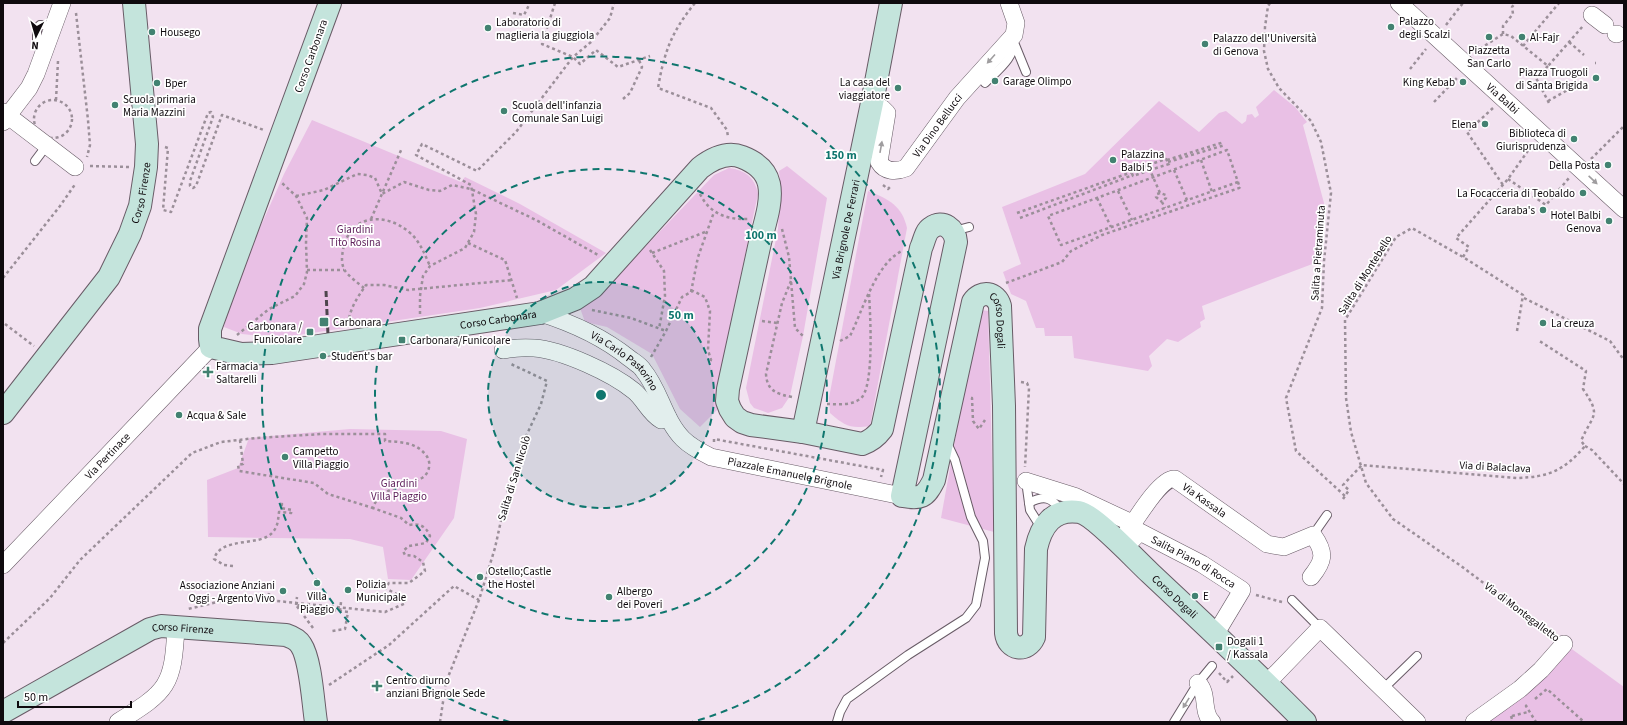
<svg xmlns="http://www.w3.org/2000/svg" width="1627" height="725" viewBox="0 0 1627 725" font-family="'Source Sans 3',sans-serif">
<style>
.green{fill:#e9c0e5}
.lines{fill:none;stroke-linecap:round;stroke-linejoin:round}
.lane-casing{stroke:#685b66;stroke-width:10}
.street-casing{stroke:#685b66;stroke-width:18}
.secondary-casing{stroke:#685b66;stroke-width:24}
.path{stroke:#9b8f99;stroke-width:2.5;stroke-dasharray:3 3;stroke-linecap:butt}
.lane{stroke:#fff;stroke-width:8}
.street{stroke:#fff;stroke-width:17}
.secondary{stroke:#c4e4dc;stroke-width:22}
.rail{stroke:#4e464d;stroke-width:3;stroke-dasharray:6 3;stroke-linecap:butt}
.path-bridge{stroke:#9b8f99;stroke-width:2.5;stroke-dasharray:3 3;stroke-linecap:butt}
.oneway{fill:#9f9d9f}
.ring{fill:none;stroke:#0f766e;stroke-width:2;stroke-dasharray:7 5}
.poi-dot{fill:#428271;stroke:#fff;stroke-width:1.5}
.labels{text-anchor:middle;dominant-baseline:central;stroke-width:3.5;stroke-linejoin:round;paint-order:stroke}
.poi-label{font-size:11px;fill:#0f0a0e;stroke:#fff;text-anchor:start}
.street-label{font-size:11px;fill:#0f0a0e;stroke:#fff}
.park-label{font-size:11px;fill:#60225d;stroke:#fff}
.centre{fill:#0f766e;stroke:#fff;stroke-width:2}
.ring-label{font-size:12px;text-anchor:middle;font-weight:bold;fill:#0f766e;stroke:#fff;stroke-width:3.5;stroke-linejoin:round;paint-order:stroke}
</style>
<rect width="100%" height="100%" fill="#f2e2f0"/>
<g class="green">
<polygon points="1274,90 1295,107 1307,122 1303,125 1324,203 1315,263 1202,306 1205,319 1200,322 1201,327 1178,342 1167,339 1149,356 1152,366 1148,371 1074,358 1072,336 1045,336 1044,328 1036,328 1026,301 1011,294 1003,272 1021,264 1002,207 1085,174 1159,101 1199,132 1219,113 1226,111 1242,124 1246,121 1247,115 1252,114 1255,118 1259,115 1256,107"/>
<polygon points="312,120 461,182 465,177 520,204 606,253 556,290 480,308 278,338 242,334 224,327 234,286 284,174"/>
<polygon points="787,166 827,198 803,336 790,396 782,408 768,413 754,408 750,403 746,388 778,229 780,180 779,171"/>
<path d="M729,168C746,170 755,178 758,194L722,363L719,408L700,427L680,409L652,354L607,327L585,322L580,308L600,294L714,175Z"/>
<path d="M868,191C889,199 902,206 907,228L870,426C850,429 845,426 830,413L829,398Z"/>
<polygon points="981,310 988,311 994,532 941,518 964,390"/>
<polygon points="350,429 441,431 467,439 454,518 411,580 388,579 383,547 350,539 208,537 207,480 238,468 249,438"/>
<polygon points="1569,647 1624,687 1624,722 1487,722"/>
</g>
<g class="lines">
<defs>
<g id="lane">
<polyline points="1015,45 1026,72"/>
<polyline points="47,47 37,42 37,28 40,25 54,26"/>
<path d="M985,83C997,71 1017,56 1014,38"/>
<polyline points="35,161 47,145"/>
<polyline points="954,231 969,227"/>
<polyline points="1026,481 1030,510 1042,529"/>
<path d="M1029,503C1044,495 1052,497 1061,511"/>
<polyline points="1313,535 1327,515"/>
<polyline points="1292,600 1320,628"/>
<polyline points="1383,689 1417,656"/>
<polyline points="837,722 840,712 847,699 908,655 966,618 976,605 985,558 983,541 971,517 955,460 947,443"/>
<polyline points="1174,722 1198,683 1212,666"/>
</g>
<g id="street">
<path id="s1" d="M1399,3L1624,209"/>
<polyline points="1592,15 1605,25"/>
<polyline points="1616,34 1617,34"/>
<path id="s2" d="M872,103L882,108L887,113L879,162C885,172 896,172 906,168L957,98L1014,35L1016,23L1009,3"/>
<polyline points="3,112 75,167"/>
<polyline points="3,122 29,88 36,74 62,3"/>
<path id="s3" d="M540,313C572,323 603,337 629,358C634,362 640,365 643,370C660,390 664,420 683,439C691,447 701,452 711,457L902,496"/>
<path d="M503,350C513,348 523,347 534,348C562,350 612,373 634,391C644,399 649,413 661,420L668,418"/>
<polyline points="1026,481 1074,496 1134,524"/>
<path id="s4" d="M1119,544C1129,531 1160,476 1175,479L1267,544L1284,547L1313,535C1326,553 1324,561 1311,577"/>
<path id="s5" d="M1126,546L1140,532L1202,564L1242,590L1215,635"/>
<path id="s6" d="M3,565L211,347"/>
<path d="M1198,683C1209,694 1201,712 1212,722"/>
<polyline points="1267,683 1320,628 1417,722"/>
<path d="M118,722C168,691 173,686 176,627"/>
<polyline points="1474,722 1520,689 1541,670 1564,644"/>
</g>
<g id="secondary">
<path id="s7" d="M330,3L210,329V339L211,347L241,354L272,353L540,313L575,299L593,287L700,168C713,158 727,151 742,157C755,162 766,170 769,184C773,203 763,228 759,247C749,294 738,342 728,389L727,401L730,409L735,417L742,422L751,425L803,432L862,444C871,441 876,437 882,429L921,248C924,242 925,232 931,228C943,219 955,229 956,242L902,496C921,499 925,498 934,480L973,302C981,290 996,292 1000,306L1004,406L1006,633C1008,650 1027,653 1034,637L1036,549C1041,526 1053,508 1079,512C1093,514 1137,561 1150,573C1202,622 1255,671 1305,722"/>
<path id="s8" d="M3,413L109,277L130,234L140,206L146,167L147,144L134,3"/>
<path id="s9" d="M803,432L872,103L891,3"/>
<path id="s10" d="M3,712L150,629L161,626L286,635C292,637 298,640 301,645C311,660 313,703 316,722"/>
</g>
</defs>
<use href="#lane" class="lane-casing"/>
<use href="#street" class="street-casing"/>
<use href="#secondary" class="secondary-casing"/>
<g class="path">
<polyline points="555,3 542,44 573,57 580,64 596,50 618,67 650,56"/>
<path d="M695,3C672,31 664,52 658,88L711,108L727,130L728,137"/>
<polyline points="1270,3 1268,6 1265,27 1264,51 1268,69 1279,88 1311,121 1321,142 1331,193 1324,261 1322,308 1286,398 1296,451 1345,496"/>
<polyline points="76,13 88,120 90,145 87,157"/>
<polyline points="513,13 524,15 530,3"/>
<polyline points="1446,25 1463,3"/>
<polyline points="1503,34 1503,26 1513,14 1512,7 1515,3"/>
<polyline points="1569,42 1584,55"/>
<polyline points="1523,46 1559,3"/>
<polyline points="1475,52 1503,34 1511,36 1548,66 1583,26"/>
<polyline points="1595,63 1596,63"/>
<polyline points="1548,66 1536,78 1549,103"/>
<polyline points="1410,69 1426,49"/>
<polyline points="623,99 630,93 642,67 639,60"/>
<circle cx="53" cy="119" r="19"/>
<polyline points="56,100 58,61"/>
<polyline points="1548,101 1571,88"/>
<polyline points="1434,102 1457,78"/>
<polyline points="1493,108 1467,132 1503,185"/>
<polyline points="165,147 168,148 163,210 171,212 208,113 211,112 213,117 190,181 190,186 193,188 196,186 222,115 264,130"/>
<polyline points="1591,159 1624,126"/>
<polyline points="1167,160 1224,142"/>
<polyline points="1201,160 1212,192"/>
<polyline points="1168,162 1225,145"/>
<polyline points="90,166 129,167"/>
<polyline points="1150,170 1133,176 1131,171 1166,159 1169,164 1150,170 1160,193 1166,195 1166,198 1162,202 1165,208"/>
<polyline points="1174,170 1187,200"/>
<polyline points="1508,179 1546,205 1569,178"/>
<polyline points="1238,182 1061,245 1048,216 1227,150 1240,188"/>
<polyline points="883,185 888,189 891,186"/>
<polyline points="1118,191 1132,220"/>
<polyline points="1160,193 1157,194 1156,197 1162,202"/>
<path d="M700,194C710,214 727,220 749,219"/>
<polyline points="296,196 324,190 357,174 367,175 375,178 382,194 404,182 429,190 440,191 452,185 471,189 536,220 598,255"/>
<polyline points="1097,198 1111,227"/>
<polyline points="1017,213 1132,172"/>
<polyline points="1020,218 1133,175"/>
<polyline points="371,219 402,148"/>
<polyline points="782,229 789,257 795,328 804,337"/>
<polyline points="468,243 505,260 517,298"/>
<polyline points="650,250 664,271 665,296 659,329"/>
<polyline points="652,253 705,232"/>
<polyline points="1463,257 1469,247 1456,238 1508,179 1532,145"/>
<polyline points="307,270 344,270"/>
<polyline points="3,278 60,206 76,183"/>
<path d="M791,281L782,303L766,374C767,391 777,394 792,397"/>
<polyline points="1006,283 1062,262 1071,251 1102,235 1242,187"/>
<path d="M364,288C358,283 347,275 344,269C341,262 342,256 343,250C349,215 384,211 409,232C420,241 424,253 430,266"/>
<polyline points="691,292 698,257 714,212"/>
<polyline points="1524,298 1610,341 1624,360"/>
<polyline points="592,310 631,318 666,331"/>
<polyline points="420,314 420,296 423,276 430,266 465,248 474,232 476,214 471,185 416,155 422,144 477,171 516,132 573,57 591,42 610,18 614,3"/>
<polyline points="762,321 777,323"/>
<polyline points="5,324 34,346"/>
<path d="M348,324C350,308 357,298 366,285H384L408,290L512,280"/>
<polyline points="1517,331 1523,295 1463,257 1412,228 1396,237 1345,320 1346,398 1351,432 1366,483 1393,519 1461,566 1553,635"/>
<polyline points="237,335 269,309 295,296 304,284 307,272 306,243 307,218 296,196 282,183"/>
<path d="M840,341L850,336C862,312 876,263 902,251"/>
<polyline points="651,357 666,331 682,297 693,291 705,297 710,311 708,350 711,360 715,361"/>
<polyline points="1021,382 1027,383 1029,388 1025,467"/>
<polyline points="971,398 972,398 973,421 979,429 985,420"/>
<path d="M827,404C838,404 850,406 860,399C875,389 870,312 869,293"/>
<polyline points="240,440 243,464 238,465 239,471 314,483 328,494 373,508"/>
<polyline points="714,442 714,439 883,470 881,477"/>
<polyline points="1585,446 1592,450 1624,484"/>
<path d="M1343,499L1349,490L1343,485L1362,465L1517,478C1548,477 1564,471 1585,446L1581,441C1593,413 1602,417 1583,389L1586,371L1538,340"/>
<path d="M233,566L224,565L214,559C221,536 259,547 272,533C278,527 278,520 279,512L291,513L292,510L281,508L282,504H279"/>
<polyline points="1256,595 1282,602"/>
<polyline points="268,600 269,593"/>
<polyline points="313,628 296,605 348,612 345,629 332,631"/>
<path d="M3,643L50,598L80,560L192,453L221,442L256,438L322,434H385V441C400,442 415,442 425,454C432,461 430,473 422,478C406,487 379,487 373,508L401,518L409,525C419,523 426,526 430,536L426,543L409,546L403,551L405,555L414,556L423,562L425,571L409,583H389L385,588L404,598L406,603L385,612L238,597L188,609"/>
<polyline points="1219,673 1227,682 1233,676"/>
<polyline points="329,685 389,645 454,586 479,600"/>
<polyline points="1535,699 1547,689 1584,722"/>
<polyline points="1527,705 1526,706 1536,722"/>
<polyline points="1511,716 1513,722"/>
<polyline points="1512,716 1528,712"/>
<polyline points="440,722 446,682 479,600 495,548 507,493 522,457 521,447 541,404 547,381 511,364"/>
</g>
<use href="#lane" class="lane"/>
<use href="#street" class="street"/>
<use href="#secondary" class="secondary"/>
<polyline class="rail" points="326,291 328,335"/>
<g class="path-bridge">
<polyline points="296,605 297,597"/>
<polyline points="340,611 341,602"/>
</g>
</g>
<defs><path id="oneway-solid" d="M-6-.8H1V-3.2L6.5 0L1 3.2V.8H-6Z"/></defs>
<g class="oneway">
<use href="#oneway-solid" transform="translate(991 59) rotate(132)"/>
<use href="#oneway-solid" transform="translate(881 147) rotate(-80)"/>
<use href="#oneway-solid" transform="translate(1593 180) rotate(43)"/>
<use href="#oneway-solid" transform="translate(1186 703) rotate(122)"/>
</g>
<circle cx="601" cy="395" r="113" fill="#0f766e" fill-opacity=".12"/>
<g class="ring">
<circle cx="601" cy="395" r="113"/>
<circle cx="601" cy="395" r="226"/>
<path d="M510 722A339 339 0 1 1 692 722"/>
</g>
<g class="poi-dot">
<circle cx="1391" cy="27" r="4"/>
<circle cx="488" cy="28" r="4"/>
<circle cx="152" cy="32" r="4"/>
<circle cx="1489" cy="37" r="4"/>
<circle cx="1522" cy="37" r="4"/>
<circle cx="1205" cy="44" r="4"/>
<circle cx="1596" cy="78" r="4"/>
<circle cx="995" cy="81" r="4"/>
<circle cx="1463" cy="82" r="4"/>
<circle cx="157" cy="83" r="4"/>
<circle cx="898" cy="88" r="4"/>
<circle cx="115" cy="105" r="4"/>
<circle cx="504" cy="111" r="4"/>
<circle cx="1485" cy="124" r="4"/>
<circle cx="1574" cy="139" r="4"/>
<circle cx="1113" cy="160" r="4"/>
<circle cx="1608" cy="165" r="4"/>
<circle cx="1583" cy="193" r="4"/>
<circle cx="1543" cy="210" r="4"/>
<circle cx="1609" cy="221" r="4"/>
<rect x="319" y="317" width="10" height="10" rx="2"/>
<circle cx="1543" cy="323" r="4"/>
<rect x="306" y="328" width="8" height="8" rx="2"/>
<rect x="398" y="336" width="8" height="8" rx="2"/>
<circle cx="323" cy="356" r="4"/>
<path d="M206 366h4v4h4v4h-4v4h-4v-4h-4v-4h4z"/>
<circle cx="179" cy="415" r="4"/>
<circle cx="285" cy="457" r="4"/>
<circle cx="480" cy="577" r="4"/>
<circle cx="317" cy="583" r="4"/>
<circle cx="348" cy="590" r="4"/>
<circle cx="283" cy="591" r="4"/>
<circle cx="1195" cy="596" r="4"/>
<circle cx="609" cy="597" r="4"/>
<rect x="1215" y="643" width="8" height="8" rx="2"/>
<path d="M375 680h4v4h4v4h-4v4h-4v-4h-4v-4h4z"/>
</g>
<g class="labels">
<g class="poi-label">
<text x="1399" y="21">Palazzo<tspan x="1399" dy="13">degli Scalzi</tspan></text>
<text x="496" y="22">Laboratorio di<tspan x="496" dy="13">maglieria la giuggiola</tspan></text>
<text x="160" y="32">Housego</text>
<text x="1530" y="37">Al-Fajr</text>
<text x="1213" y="38">Palazzo dell'Università<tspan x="1213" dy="13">di Genova</tspan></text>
<text x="1489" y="50" text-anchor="middle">Piazzetta<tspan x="1489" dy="13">San Carlo</tspan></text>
<text x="1588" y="72" text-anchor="end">Piazza Truogoli<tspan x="1588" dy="13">di Santa Brigida</tspan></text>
<text x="1003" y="81">Garage Olimpo</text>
<text x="890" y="82" text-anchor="end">La casa del<tspan x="890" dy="13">viaggiatore</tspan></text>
<text x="1455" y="82" text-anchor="end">King Kebab</text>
<text x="165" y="83">Bper</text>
<text x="123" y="99">Scuola primaria<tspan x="123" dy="13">Maria Mazzini</tspan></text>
<text x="512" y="105">Scuola dell'infanzia<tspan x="512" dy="13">Comunale San Luigi</tspan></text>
<text x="1477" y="124" text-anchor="end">Elena</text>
<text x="1566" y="133" text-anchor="end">Biblioteca di<tspan x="1566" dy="13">Giurisprudenza</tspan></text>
<text x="1121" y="154">Palazzina<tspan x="1121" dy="13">Balbi 5</tspan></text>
<text x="1600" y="165" text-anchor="end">Della Posta</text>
<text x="1575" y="193" text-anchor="end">La Focacceria di Teobaldo</text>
<text x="1535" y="210" text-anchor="end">Caraba's</text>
<text x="1601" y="215" text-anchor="end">Hotel Balbi<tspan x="1601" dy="13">Genova</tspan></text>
<text x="333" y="322">Carbonara</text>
<text x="1551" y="323">La creuza</text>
<text x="302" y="326" text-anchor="end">Carbonara /<tspan x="302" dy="13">Funicolare</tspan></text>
<text x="410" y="340">Carbonara/Funicolare</text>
<text x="331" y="356">Student's bar</text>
<text x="216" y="366">Farmacia<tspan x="216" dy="13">Saltarelli</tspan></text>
<text x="187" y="415">Acqua &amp; Sale</text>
<text x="293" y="451">Campetto<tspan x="293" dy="13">Villa Piaggio</tspan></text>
<text x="488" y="571">Ostello;Castle<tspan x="488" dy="13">the Hostel</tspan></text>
<text x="356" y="584">Polizia<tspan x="356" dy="13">Municipale</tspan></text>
<text x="275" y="585" text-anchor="end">Associazione Anziani<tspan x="275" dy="13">Oggi - Argento Vivo</tspan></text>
<text x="617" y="591">Albergo<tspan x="617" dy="13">dei Poveri</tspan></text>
<text x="317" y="596" text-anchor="middle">Villa<tspan x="317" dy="13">Piaggio</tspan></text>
<text x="1203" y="596">E</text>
<text x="1227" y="641">Dogali 1<tspan x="1227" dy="13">/ Kassala</tspan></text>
<text x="386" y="680">Centro diurno<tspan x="386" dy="13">anziani Brignole Sede</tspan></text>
</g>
<g class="street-label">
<text transform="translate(311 56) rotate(-70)">Corso Carbonara</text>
<text stroke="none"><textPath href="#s1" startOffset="141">Via Balbi</textPath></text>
<text stroke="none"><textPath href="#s2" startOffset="151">Via Dino Bellucci</textPath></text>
<text stroke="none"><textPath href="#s8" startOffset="263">Corso Firenze</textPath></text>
<text stroke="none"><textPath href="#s9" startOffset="207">Via Brignole De Ferrari</textPath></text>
<text transform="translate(1318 253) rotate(-86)">Salita a Pietraminuta</text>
<text transform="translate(1365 275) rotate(-58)">Salita di Montebello</text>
<text stroke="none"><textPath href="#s7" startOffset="656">Corso Carbonara</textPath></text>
<text stroke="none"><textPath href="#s7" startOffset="2174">Corso Dogali</textPath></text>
<text stroke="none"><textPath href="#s3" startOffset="99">Via Carlo Pastorino</textPath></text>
<text stroke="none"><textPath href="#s6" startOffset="151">Via Pertinace</textPath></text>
<text transform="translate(1495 467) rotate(3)">Via di Balaclava</text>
<text stroke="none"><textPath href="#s3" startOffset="313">Piazzale Emanuele Brignole</textPath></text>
<text transform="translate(514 478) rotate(-73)">Salita di San Nicolò</text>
<text stroke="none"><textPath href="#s4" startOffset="124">Via Kassala</textPath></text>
<text stroke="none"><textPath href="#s5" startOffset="81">Salita Piano di Rocca</textPath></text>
<text stroke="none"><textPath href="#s7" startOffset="2808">Corso Dogali</textPath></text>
<text transform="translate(1522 612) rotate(37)">Via di Montegalletto</text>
<text stroke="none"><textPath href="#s10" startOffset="202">Corso Firenze</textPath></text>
</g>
<g class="park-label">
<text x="355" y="229">Giardini<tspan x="355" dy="13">Tito Rosina</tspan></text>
<text x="399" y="483">Giardini<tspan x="399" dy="13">Villa Piaggio</tspan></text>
</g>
</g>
<circle cx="601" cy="395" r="6" class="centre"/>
<g class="ring-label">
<text x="841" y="159">150 m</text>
<text x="761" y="239">100 m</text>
<text x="681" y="319">50 m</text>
</g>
<rect width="1627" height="725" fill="none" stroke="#0f0a0e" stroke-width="8"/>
<g transform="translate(36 36) rotate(185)" stroke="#ffffff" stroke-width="3" paint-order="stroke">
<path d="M0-3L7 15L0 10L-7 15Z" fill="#0f0a0e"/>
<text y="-6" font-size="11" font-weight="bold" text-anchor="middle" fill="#0f0a0e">N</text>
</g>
<path d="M18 701v6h113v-6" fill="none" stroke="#0f0a0e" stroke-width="2"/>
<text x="24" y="701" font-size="12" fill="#0f0a0e" stroke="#ffffff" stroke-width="3" paint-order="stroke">50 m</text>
</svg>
